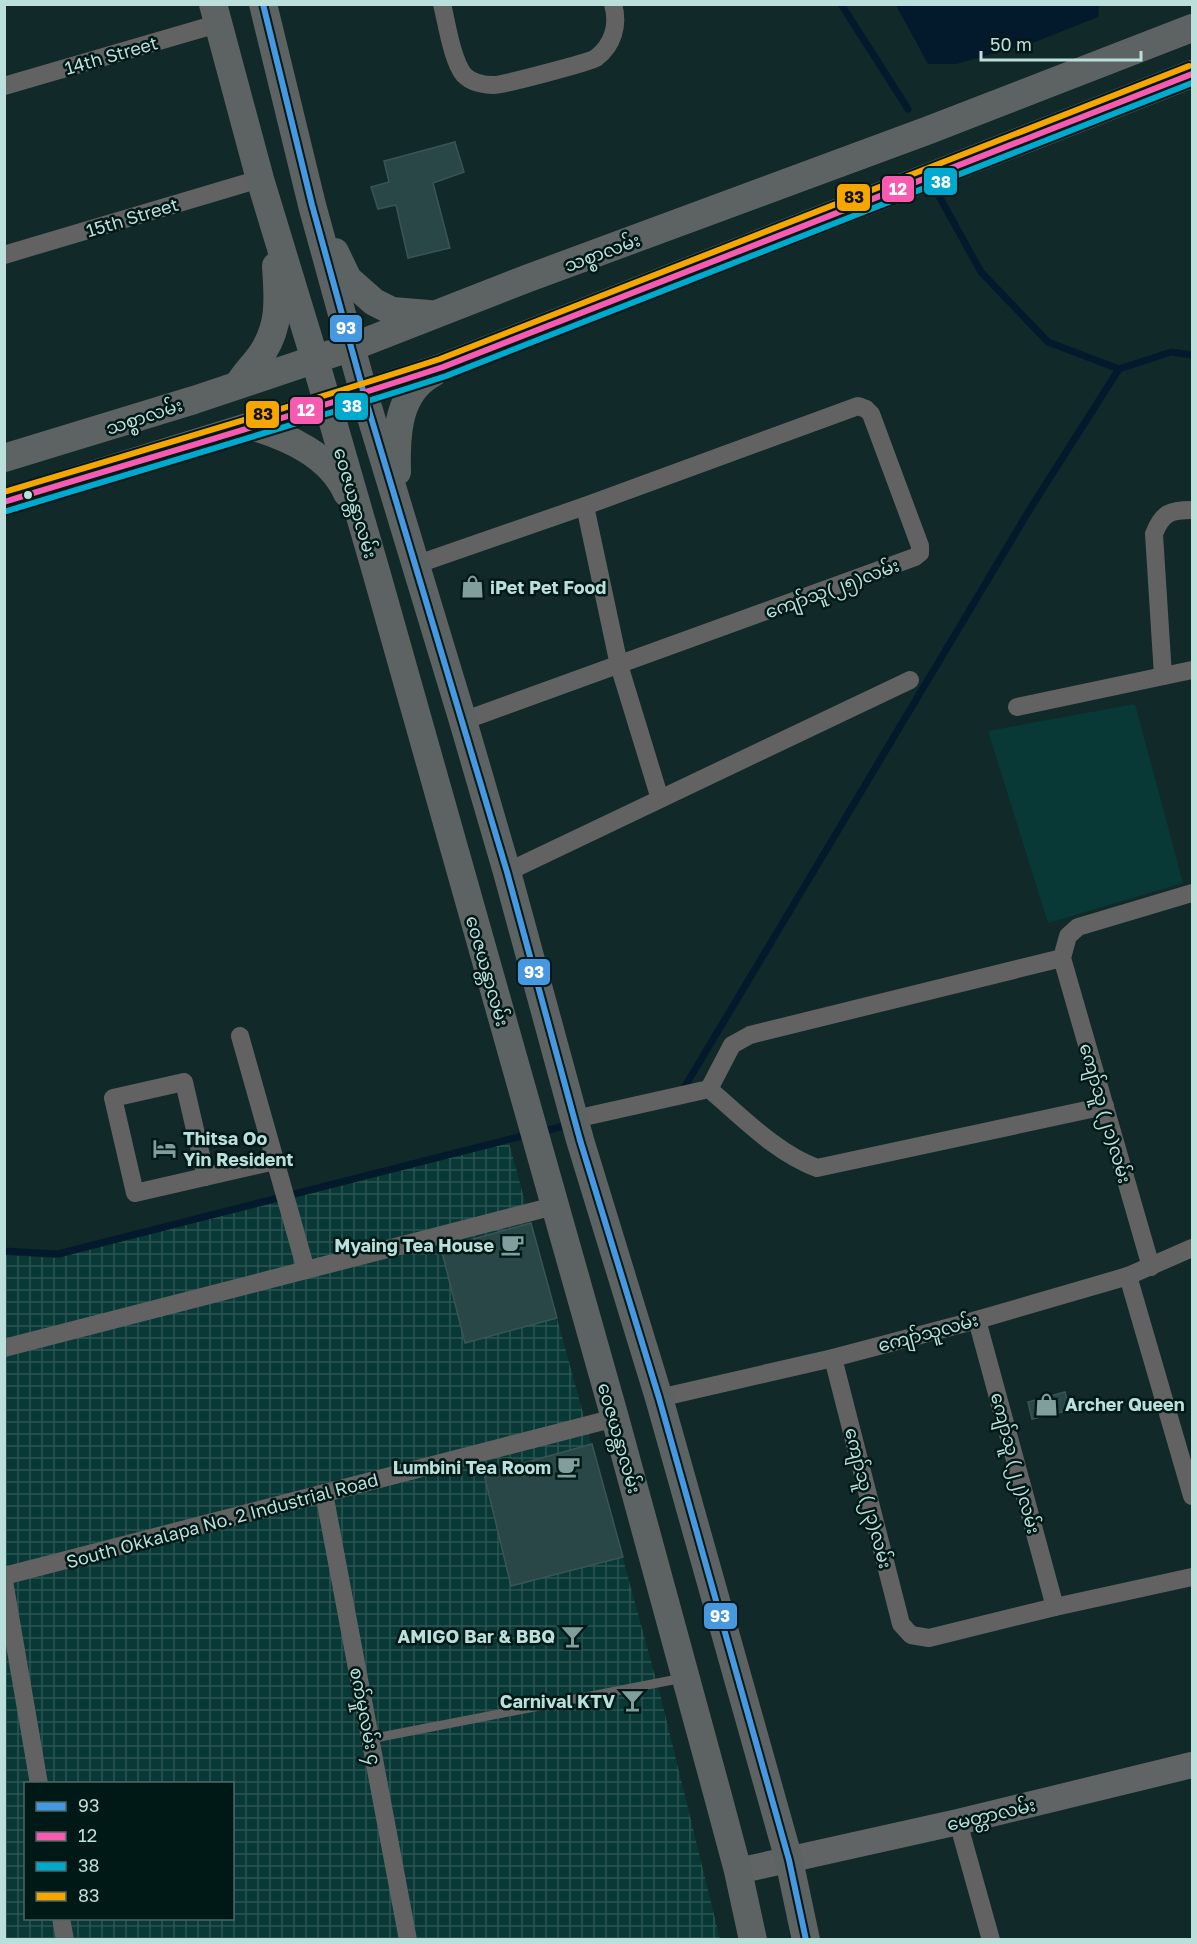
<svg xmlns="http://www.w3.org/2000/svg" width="1197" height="1944" viewBox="0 0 1197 1944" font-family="'Golos Text','Noto Sans Myanmar',sans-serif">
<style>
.built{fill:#093936}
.industrial{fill:url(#industrial-grid);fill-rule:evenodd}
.water{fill:#031a2c}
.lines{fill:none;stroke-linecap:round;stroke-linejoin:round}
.stream{stroke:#031a2c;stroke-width:7}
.building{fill:#2a4747;stroke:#3a5455;stroke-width:1.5}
.service{stroke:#626263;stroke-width:9}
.minor{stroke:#626263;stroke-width:18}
.secondary{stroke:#616464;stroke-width:26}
.primary{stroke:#5d6263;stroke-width:28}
.bus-1-casing{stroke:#001917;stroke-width:10}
.bus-2-casing{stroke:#001917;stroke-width:10}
.bus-3-casing{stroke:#001917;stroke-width:10}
.bus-4-casing{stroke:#001917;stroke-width:10}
.bus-1{stroke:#4699e1;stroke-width:6}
.bus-2{stroke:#f75aaf;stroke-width:6}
.bus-3{stroke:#00a9ce;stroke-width:6}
.bus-4{stroke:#f7a600;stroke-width:6}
.bus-dot{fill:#bbdfda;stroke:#001917;stroke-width:2}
.labels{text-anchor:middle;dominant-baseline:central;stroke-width:5;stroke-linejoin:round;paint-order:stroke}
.street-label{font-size:18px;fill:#bbdfda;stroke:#001917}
.poi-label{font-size:18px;font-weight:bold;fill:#bbdfda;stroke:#001917;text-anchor:end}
.line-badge{stroke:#001917;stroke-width:2}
.badge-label{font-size:16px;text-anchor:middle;font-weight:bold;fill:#fff}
.pale-badge-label{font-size:16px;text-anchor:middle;font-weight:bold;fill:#111}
</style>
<defs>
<pattern id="industrial-grid" width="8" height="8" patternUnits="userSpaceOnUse" patternTransform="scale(1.5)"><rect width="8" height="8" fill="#093936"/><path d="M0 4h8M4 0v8" fill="none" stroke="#2b5552"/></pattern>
</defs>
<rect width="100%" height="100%" fill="#112928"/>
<polygon class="built" points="1135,704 1183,883 1048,923 988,731"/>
<path class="industrial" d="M509,1143L660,1694L720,1939H5L4,1255L57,1258ZM26,1784H232V1918H26Z"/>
<polygon class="water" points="896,5 1099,5 1098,17 1035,42 956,64 928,64"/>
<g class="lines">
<g class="stream">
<polyline points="841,4 908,109"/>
<polyline points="940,198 981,272 1048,342 1119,369 1171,352 1192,355"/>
<polyline points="681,1093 1030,509 1119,369"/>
<polyline points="541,1132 571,1124"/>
<polyline points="4,1251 58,1254 530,1134"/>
</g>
</g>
<g class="building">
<polygon points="455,142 464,172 433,183 450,248 408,258 396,205 378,209 371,187 389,182 384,161"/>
<polygon points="531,1223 557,1318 465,1343 441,1248"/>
<polygon points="1065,1392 1070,1410 1032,1419 1028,1402"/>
<polygon points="592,1444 623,1557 511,1586 484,1474"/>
</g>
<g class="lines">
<polyline class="service" points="370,1739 683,1678"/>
<g class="minor">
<path d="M442,4C447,24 452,60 464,75C472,83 483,85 494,85C503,85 590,62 596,58C613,45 619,25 613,4"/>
<polyline points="4,86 217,24"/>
<polyline points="4,255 260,179"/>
<polyline points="585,506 619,665 660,799"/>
<polyline points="415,565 585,506 858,406 866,409 871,414 920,546 920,553 915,557 463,721"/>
<path d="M1163,676L1154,534C1162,513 1170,510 1192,510"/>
<polyline points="1017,707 1192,670"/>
<polyline points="507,872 910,680"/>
<polyline points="240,1036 306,1270"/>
<polyline points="709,1089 732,1045 750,1035 1062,958"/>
<path d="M575,1119L709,1089C742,1117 776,1153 817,1168L1105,1106"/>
<polyline points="206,1177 184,1082 113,1098 135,1193 275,1161"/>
<polyline points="1151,1267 1062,958 1068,936 1078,927 1192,893"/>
<polyline points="1128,1276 1192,1496"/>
<polyline points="977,1320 1055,1607"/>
<polyline points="4,1348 554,1206"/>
<polyline points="833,1358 901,1624 911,1635 929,1638 1055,1607 1192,1577"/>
<polyline points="659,1398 833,1358 977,1320 1128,1276 1192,1248"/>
<polyline points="324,1493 408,1940"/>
<polyline points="4,1576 615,1418"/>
<polyline points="4,1581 39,1784"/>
<polyline points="958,1822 991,1940"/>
<polyline points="61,1918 65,1940"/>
</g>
<polyline class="secondary" points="738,1871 958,1822 1192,1765"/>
<g class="primary">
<polyline points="213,4 260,179 315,360 377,575 615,1418 719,1800 738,1871 753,1940"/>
<polyline points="263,4 312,205 364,394 463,721 507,872 580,1140 659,1398 789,1860 806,1940"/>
<polyline points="335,252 348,279 374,302 392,311 429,314"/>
<path d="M238,385C245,373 256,363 263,352C281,323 278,298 276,266"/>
<path d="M251,426C288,437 330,455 347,493"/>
<polyline points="4,458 194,400 352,347 526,279 929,130 1192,28"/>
<path d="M397,472C396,436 397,392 433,373"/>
<polyline points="4,502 251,426 328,405 443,367 1192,74"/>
</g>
<defs>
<polyline id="bus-1" points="263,4 312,205 364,394 507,872 580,1140 659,1398 789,1860 806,1940"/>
<path id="bus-2" d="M4,502C151,457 298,415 443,367L1192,74"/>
<path id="bus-3" d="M7,511C153,466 300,424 446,376L1192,83"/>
<path id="bus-4" d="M4,492C150,448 296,406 440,359L1189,66"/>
</defs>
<use href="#bus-1" class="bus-1-casing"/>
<use href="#bus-2" class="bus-2-casing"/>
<use href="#bus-3" class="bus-3-casing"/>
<use href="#bus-4" class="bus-4-casing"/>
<use href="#bus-1" class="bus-1"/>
<use href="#bus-2" class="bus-2"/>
<use href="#bus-3" class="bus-3"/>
<use href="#bus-4" class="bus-4"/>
</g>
<defs>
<symbol id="shop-bare" viewBox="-9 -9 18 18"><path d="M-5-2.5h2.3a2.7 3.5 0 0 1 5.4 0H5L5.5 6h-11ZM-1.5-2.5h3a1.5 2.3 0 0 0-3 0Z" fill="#809f9c" stroke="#001917" stroke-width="2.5" paint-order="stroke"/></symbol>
<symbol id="hotel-bare" viewBox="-9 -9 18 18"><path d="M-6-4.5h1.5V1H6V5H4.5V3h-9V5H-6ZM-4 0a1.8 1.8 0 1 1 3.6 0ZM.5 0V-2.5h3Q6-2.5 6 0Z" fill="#809f9c" stroke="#001917" stroke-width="2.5" paint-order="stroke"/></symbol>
<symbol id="cafe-bare" viewBox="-9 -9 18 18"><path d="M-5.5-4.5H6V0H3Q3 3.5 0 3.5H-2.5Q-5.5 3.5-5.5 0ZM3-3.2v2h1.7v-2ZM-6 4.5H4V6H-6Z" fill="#809f9c" stroke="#001917" stroke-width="2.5" paint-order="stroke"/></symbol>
<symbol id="bar-bare" viewBox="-9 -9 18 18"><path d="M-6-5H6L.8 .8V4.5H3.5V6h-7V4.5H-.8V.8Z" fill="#809f9c" stroke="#001917" stroke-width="2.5" paint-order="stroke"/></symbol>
</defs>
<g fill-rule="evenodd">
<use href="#shop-bare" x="456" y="570" width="33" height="33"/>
<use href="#hotel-bare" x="148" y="1132" width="33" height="33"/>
<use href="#cafe-bare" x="496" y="1228" width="33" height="33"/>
<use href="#shop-bare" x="1030" y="1388" width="33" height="33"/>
<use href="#cafe-bare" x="552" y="1450" width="33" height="33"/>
<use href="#bar-bare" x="556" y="1620" width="33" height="33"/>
<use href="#bar-bare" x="616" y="1684" width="33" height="33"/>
</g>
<circle class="bus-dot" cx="28" cy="495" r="5"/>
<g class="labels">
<g class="street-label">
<text transform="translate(111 55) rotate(-16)">14th Street</text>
<text transform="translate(132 217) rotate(-17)">15th Street</text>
<text transform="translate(602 252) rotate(-20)">သစ္စာလမ်း</text>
<text transform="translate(144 416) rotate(-18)">သစ္စာလမ်း</text>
<text transform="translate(356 503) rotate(74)">ဝေဇယန္တာလမ်း</text>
<text transform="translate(832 588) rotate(-20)">ကျော်သူ(၂၅)လမ်း</text>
<text transform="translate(488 971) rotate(74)">ဝေဇယန္တာလမ်း</text>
<text transform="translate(1106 1113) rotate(74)">ကျော်သူ (၂၁)လမ်း</text>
<text transform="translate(928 1332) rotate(-15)">ကျော်သူလမ်း</text>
<text transform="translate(620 1438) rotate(74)">ဝေဇယန္တာလမ်း</text>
<text transform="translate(1016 1463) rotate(75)">ကျော်သူ (၂၂)လမ်း</text>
<text transform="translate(869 1498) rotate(76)">ကျော်သူ (၂၃)လမ်း</text>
<text transform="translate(222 1520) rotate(-15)">South Okkalapa No. 2 Industrial Road</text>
<text transform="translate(366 1716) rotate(79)">စက်မှုလမ်း ၄</text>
<text transform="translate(991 1814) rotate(-13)">မေတ္တာလမ်း</text>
</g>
<g class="poi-label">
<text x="490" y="587" text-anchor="start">iPet Pet Food</text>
<text x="183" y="1138" text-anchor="start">Thitsa Oo<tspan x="183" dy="21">Yin Resident</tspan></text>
<text x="494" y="1245">Myaing Tea House</text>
<text x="1065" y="1404" text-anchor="start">Archer Queen</text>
<text x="551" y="1467">Lumbini Tea Room</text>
<text x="555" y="1636">AMIGO Bar &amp; BBQ</text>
<text x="615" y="1701">Carnival KTV</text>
</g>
</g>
<g class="line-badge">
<rect x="923" y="167" width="35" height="29" rx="6" fill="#00a9ce"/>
<rect x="881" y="175" width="34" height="28" rx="6" fill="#f75aaf"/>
<rect x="836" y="183" width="35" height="29" rx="6" fill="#f7a600"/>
<rect x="329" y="314" width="34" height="29" rx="6" fill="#4699e1"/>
<rect x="334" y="392" width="35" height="29" rx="6" fill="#00a9ce"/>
<rect x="289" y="396" width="35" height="29" rx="6" fill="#f75aaf"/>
<rect x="245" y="400" width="35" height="29" rx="6" fill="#f7a600"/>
<rect x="517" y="958" width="34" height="28" rx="6" fill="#4699e1"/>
<rect x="703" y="1602" width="35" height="28" rx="6" fill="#4699e1"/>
</g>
<g class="badge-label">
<text x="941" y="188">38</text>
<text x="898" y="195">12</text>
<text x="346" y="334">93</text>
<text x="352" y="412">38</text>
<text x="306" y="416">12</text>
<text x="534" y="978">93</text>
<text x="720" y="1622">93</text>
</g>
<g class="pale-badge-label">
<text x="854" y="203">83</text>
<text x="263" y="420">83</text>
</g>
<rect width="1197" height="1944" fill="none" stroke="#bbdfda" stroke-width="12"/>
<rect x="24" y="1782" width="210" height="138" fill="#001917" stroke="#4b6865" stroke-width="1.5"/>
<rect x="36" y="1802" width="30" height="9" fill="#4699e1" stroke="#4b6865" stroke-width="1.5"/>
<text x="78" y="1812" font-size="18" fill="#bbdfda">93</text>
<rect x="36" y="1832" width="30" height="9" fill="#f75aaf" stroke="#4b6865" stroke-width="1.5"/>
<text x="78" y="1842" font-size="18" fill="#bbdfda">12</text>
<rect x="36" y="1862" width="30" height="9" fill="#00a9ce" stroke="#4b6865" stroke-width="1.5"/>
<text x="78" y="1872" font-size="18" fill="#bbdfda">38</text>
<rect x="36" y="1892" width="30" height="9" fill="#f7a600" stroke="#4b6865" stroke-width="1.5"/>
<text x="78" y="1902" font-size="18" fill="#bbdfda">83</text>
<path d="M981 51v9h160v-9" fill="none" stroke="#bbdfda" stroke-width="3"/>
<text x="990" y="51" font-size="18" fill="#bbdfda" stroke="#001917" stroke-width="4.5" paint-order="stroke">50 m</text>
</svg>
